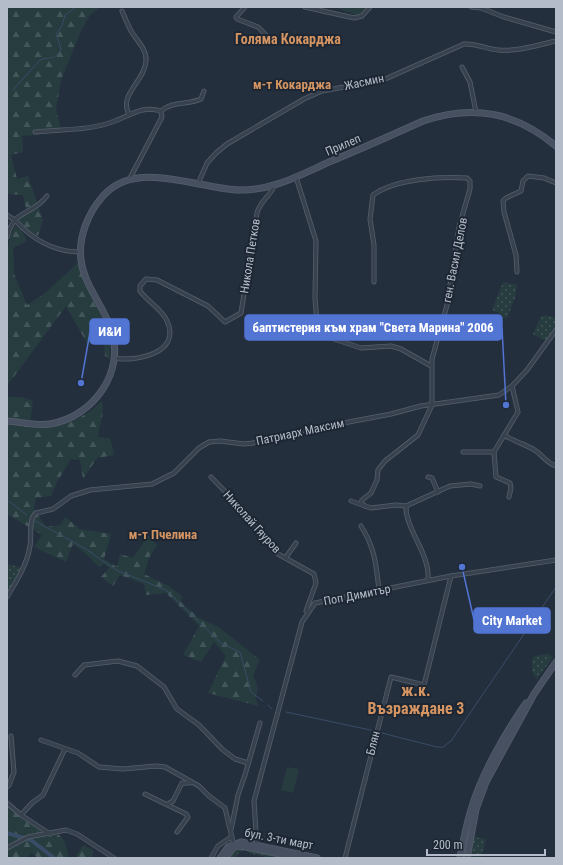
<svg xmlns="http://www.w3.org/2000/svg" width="563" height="865" viewBox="0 0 563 865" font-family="'Roboto Condensed',sans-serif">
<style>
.green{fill:url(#green-dots)}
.forest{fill:url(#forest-firs)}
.pitch{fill:#263c3f}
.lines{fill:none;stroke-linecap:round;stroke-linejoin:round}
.stream{stroke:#394c67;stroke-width:1}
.canal{stroke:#394c67;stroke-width:4}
.street-casing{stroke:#565f6c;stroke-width:5}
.secondary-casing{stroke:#565f6c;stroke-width:7}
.street{stroke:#38414e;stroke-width:3.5}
.secondary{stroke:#465061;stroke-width:5.5}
.labels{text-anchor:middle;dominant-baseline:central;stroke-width:4;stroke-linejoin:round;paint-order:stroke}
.street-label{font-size:12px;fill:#b4bcc9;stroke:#1d2633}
.neighbourhood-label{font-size:13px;font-weight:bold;fill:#d59563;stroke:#1d2633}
.quarter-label{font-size:14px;font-weight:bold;fill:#d59563;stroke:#1d2633}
.district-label{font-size:16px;font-weight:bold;fill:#d59563;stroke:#1d2633}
.leader{fill:none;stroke:#5274d3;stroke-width:1.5}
.callout-dot{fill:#5274d3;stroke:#1d2633;stroke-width:1.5}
.callout{fill:#5274d3;stroke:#5274d3;stroke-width:1.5}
.callout-label{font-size:13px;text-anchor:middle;font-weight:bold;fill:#fff}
</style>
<defs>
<pattern id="green-dots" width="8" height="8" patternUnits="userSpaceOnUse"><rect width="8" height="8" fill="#263c3f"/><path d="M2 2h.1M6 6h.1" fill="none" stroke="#435659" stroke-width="1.8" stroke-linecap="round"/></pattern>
<pattern id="forest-firs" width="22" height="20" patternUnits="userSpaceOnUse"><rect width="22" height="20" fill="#263c3f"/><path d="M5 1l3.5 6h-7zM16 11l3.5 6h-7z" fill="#435659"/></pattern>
</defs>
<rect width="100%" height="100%" fill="#242f3e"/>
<g class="green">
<polygon points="503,282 517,285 515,298 507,318 500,317 499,313 492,310"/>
<polygon points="546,315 556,318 556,330 547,342 533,334 541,317"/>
<polygon points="7,564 23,568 7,597"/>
<polygon points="548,654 553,657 537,679 532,671 532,659 535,656"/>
<polygon points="474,837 486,839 481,858 470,858"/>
<polygon points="234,847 276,852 274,858 251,854 245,850 240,852 234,858 225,858"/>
</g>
<g class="forest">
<polygon points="7,7 100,7 90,15 81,31 61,80 56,110 62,132 22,136 23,152 11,155 17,179 28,176 43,220 38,236 25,228 18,218 27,214 23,195 7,194"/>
<polygon points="334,7 367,7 359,16"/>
<path d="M15,226L21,229L27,241L13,248L14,274L27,305L44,294L78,263C88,296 112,324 110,359L105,356L104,340L87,343L66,306L7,386L8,249L10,235Z"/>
<polygon points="7,397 21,397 33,401 30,421 7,419"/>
<path d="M102,401C105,416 99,423 98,437L110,438L114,455L97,458L83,479L80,460L71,459L57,482L51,496L36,498L34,509L46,527L60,525L65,517L80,529L111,534L104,559L117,567L120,554L133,558L148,536L157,545L149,558L144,574L167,585L182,596L181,602L199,618L220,628L260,660L253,675L258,688L255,698L259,706L208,693L226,656L214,642L201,662L183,655L199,626L166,593L146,595L144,584L120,575L113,586L101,577L109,568L105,564L99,567L86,554L73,544L66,562L34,547L42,535L7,514V424C45,428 72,430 102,401Z"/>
<polygon points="7,804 48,835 58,834 64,840 69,858 38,858 31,853 27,858 7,858"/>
<polygon points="83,845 94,851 91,858 75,858"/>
</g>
<polygon class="pitch" points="287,767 299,769 293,793 281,790"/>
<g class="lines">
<g class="stream">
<path d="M13,90L40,60C51,56 55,61 61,49L56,34L62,26L65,15L76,7"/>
<polyline points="7,500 27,515"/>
<polyline points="35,521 86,549 116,570 166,590 222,644 240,652 251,692 263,701"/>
<polyline points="268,705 272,709"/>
<polyline points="286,712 375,731"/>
<polyline points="378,732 437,747 443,747 451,741 556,587"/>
</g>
<polyline class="canal" points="7,833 31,840 54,858"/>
<defs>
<g id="street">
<polyline points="245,7 236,17 237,19 258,27 267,36"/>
<polyline points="305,7 354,18 362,16 370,7"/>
<polyline points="471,7 481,8 504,17 556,32"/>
<path d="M122,11C125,18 128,25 131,31C137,41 147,49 146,61C145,81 118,95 129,114"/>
<polyline points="462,67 470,82 476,112"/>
<path d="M161,111C172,101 189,105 201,99L204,91"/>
<path d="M35,132C62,129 89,131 115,121C131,115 143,105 161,111L162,117L129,180"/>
<polyline points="296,177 316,241 315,298 318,335"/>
<path d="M198,184L207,163L216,153L227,144L304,99L322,91L383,80L464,44C476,43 486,49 498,50C517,52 537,45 556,41"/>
<path d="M7,215C15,219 17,223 24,229C39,243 59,252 80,252"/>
<path d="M7,237C15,207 31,217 47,196"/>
<polyline points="517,272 516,255 504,212 503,201 506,198 521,191 523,181 528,176 544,178 556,183"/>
<polyline points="287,332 313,332 361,348 391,346 401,349 431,366"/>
<path d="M114,358C136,362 182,353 167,321C162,309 148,302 140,291V286L146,279L157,280L208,306L225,322L241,313L257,213C260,201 273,193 274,186"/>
<path d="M504,435C514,441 523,444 533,449C542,454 546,463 556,466"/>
<polyline points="463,452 494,452 518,412 512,386"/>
<polyline points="494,452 496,477 510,483 511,488 509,497"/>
<polyline points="211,477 243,510 278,554 314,574 316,583 306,611"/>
<polyline points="428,477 432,478 438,492"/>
<polyline points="351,501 371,508 396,505 406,506 450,486 471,484 480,486"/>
<path d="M365,506L361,503L362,500L371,493L377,480L378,470L385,461L418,435L432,405V359L447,305L459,227L470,189V181L467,178C440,176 395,179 373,195L370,219L374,245V282"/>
<path d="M406,506C405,529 431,555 428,580"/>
<path d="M361,526C375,548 376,564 379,590"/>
<polyline points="286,557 296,543"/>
<path d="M7,597C17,580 27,565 30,546C32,536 28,520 36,513L53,509L71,496L90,490L152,484L174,473L199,448L209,442L220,441L244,444L253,443L291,433L391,414L421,406L499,395L512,386L527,370L556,330"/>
<polyline points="75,675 84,665 118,661 137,666 164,687 177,709 199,725 222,749 235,759 248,763"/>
<polyline points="41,740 78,753 99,767 123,769 156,766 165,767 199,786 209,796 225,808 234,846"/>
<polyline points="7,787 9,785 14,772 11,736"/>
<polyline points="145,794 186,814 188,817 177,832"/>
<polyline points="7,803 21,815 50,834"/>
<polyline points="168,804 173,801 182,783 190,783"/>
<polyline points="21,815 32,803 43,795 65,749"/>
<polyline points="231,830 238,795 245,775 260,723"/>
<polyline points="257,847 254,801 302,622 315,603 451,576 556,560"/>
<polyline points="7,848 28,837 66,830 77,834 114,858"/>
<polyline points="211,858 218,846 231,837"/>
<polyline points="345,858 391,677 424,685 451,576"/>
</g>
<g id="secondary">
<path d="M7,421C21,422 36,426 50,424C93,417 126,372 111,329C103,305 84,285 81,260C78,237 88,213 103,196C136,158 198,189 239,190C272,191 300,175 329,162C361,149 392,135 423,121C473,104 515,112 556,146"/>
<polyline points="220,858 228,847 241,842 317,858"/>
<polyline points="225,858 234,847 241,846 299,858"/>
<path d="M460,858C463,842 466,826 471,810C481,775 505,733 526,703"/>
<polyline points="467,858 476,809 486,782 534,694 556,662"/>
</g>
</defs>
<use href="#street" class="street-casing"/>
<use href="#secondary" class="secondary-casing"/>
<use href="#street" class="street"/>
<use href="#secondary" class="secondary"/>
</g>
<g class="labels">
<g class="street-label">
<text transform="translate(364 82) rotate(-12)">Жасмин</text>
<text transform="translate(343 145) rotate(-23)">Прилеп</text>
<text transform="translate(250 256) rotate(-81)">Никола Петков</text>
<text transform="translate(455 260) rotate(-79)">ген. Васил Делов</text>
<text transform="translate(300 432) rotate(-12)">Патриарх Максим</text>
<text transform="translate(252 522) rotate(48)">Николай Гяуров</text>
<text transform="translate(357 595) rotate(-11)">Поп Димитър</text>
<text transform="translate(373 743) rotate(-76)">Блян</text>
<text transform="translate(279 839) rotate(11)">бул. 3-ти март</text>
</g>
<g class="neighbourhood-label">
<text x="292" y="84">м-т Кокарджа</text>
<text x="163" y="534">м-т Пчелина</text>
</g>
<g class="quarter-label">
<text x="288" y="39">Голяма Кокарджа</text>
</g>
<g class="district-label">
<text x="416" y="690">ж.к.<tspan x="416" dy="18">Възраждане 3</tspan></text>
</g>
</g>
<path class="leader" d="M506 405L502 328M81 383L90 332M462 567L474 620"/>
<g class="callout-dot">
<circle cx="506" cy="405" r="4"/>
<circle cx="81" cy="383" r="4"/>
<circle cx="462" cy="567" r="4"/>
</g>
<g class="callout">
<rect x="245" y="315" width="257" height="25" rx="4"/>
<rect x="90" y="319" width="39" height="25" rx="4"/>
<rect x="474" y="608" width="76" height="25" rx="4"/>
</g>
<g class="callout-label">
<text x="373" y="332">баптистерия към храм "Света Марина" 2006</text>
<text x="110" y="336">И&amp;И</text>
<text x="512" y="625">City Market</text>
</g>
<rect width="563" height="865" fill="none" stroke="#b4bcc9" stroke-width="16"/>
<path d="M427 849v6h118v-6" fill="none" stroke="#b4bcc9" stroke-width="2"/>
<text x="433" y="849" font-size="12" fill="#b4bcc9" stroke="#1d2633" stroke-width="3" paint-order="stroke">200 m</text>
</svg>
